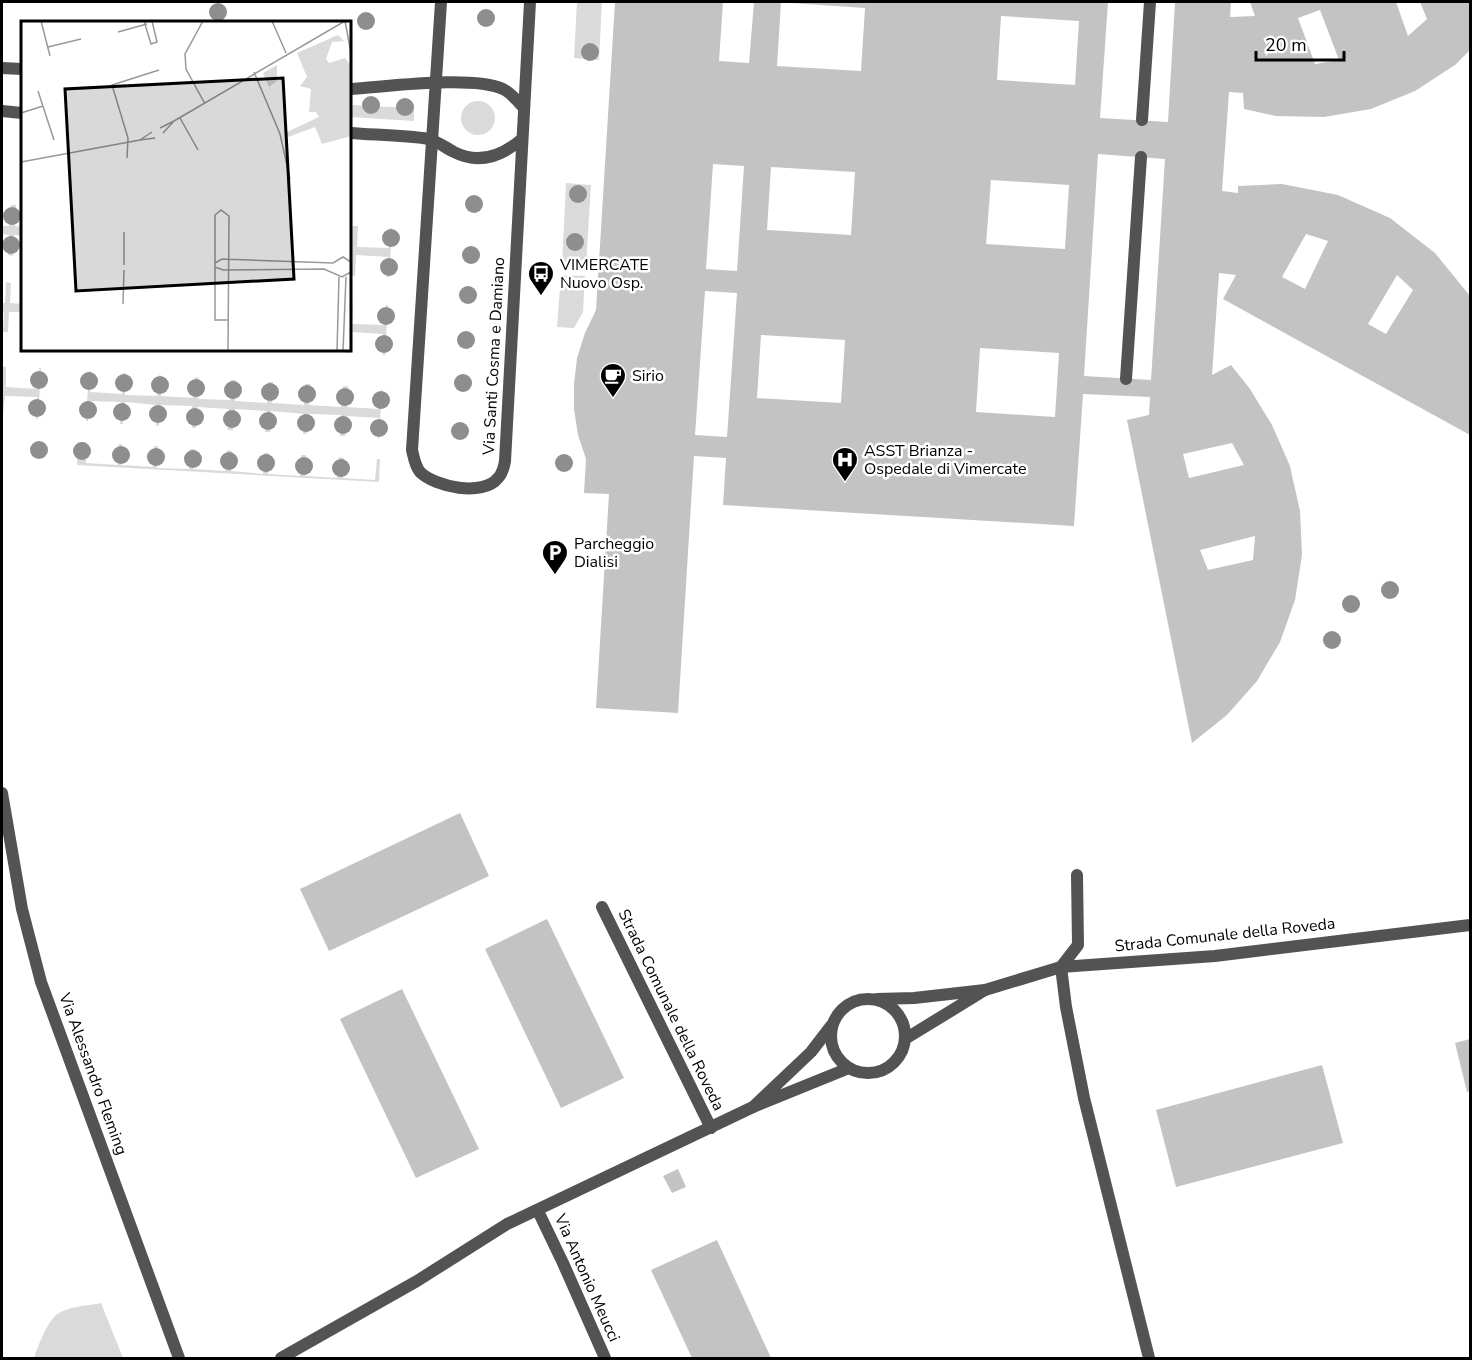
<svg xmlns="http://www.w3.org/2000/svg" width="1472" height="1360" viewBox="0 0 1472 1360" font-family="'Nunito Sans',sans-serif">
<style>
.green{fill:#dadada}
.building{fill:#c3c3c3;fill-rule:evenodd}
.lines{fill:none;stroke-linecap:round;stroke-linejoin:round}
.pedestrian{stroke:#535353;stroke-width:12}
.minor{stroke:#535353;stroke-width:12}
.tree{fill:#8e8e8e}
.labels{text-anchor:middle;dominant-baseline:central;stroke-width:5;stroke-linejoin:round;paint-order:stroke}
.poi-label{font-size:16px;fill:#000;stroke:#fff;text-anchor:start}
.street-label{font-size:16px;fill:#000;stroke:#fff}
.inset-road{fill:none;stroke:#999;stroke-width:1.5}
.view{fill:#000;fill-opacity:0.15;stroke:#000;stroke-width:3}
.inset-edge{fill:none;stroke:#000;stroke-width:3}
</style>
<rect width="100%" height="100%" fill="#fff"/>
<g class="green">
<polygon points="577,2 602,2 599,60 574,58"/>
<circle cx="478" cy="118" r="17"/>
<polygon points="350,105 414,108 414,121 350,117"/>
<polygon points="566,183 591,185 586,265 562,264"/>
<polygon points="11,205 16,205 15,226 22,227 22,235 14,235 13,256 8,255 9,235 2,234 2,226 9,226"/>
<polygon points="352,226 358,226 357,247 389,248 390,228 392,228 389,278 387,277 388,257 356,255 355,276 350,275 350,246"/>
<polygon points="561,275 585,276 583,312 574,328 557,327"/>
<polygon points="6,282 11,283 10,303 22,304 22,312 9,312 8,332 3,332 4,312 2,311 2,303 5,303"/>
<polygon points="350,302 353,303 352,324 384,325 386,305 388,305 385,355 383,355 383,334 352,332 350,353 345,353 345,350 350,350"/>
<polygon points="2,366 6,367 6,387 38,389 39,368 41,368 38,419 36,419 37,397 5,396 3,416 2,416"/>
<polygon points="89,371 91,371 90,392 122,394 123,373 126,373 125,395 157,396 159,375 162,376 161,396 193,398 195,377 199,378 198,399 230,400 231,380 236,380 235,401 267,403 268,382 273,382 272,403 304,405 305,384 310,384 309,405 341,407 343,386 348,386 347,407 379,409 381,389 382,389 379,439 378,439 379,418 347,416 345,436 340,436 341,415 309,414 307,434 303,434 304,414 271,411 270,432 265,432 267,411 235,409 233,430 228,430 229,409 197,407 196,428 192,428 192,406 160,405 159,426 156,425 157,405 125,402 123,424 120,424 121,402 89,401 88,421 86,421"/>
<polygon points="78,442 86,442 86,463 118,465 119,444 122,444 121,465 153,467 154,446 158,446 157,468 189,469 190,449 195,449 193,469 225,471 227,450 232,451 231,471 263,474 264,453 269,453 268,474 300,476 301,455 306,455 305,476 337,478 339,457 344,458 343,478 375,480 377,459 380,459 379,482 77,465"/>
<path d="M101,1303L123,1358H34C38,1346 46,1325 55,1316C66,1306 88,1306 101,1303Z"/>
</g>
<g class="building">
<path d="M615,2H723L719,61L749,63L754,2H781L777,66L861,71L865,8L791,3V2H1108L1100,118L1168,122L1175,2H1231L1230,17L1255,16L1250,2H1396L1408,36L1427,19L1420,2H1470V50L1455,65L1415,91L1371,109L1324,117L1276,116L1244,109L1243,93L1229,92L1222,191L1238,193V186L1282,184L1338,195L1390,218L1435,253L1470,296V435L1223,299L1236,275L1219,273L1212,375L1231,365L1250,389L1272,425L1290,466L1293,480L1300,511L1302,555L1295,600L1280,642L1257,681L1227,715L1192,743L1127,420L1149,415L1150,397L1083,394L1074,526L723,505L726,458L694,456L678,713L596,708L609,494L584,493L586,459L578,435L574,409V384L577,358L585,333L596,310ZM1320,10L1339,60L1315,64L1298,18ZM1001,16L1079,21L1075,85L997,80ZM1098,154L1165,159L1151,380L1084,376ZM713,164L744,166L737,271L706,269ZM771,167L855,172L851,235L767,230ZM991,180L1069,185L1065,249L986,244ZM1306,234L1328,241L1305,289L1282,277ZM1397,275L1413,290L1386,334L1368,324ZM705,291L737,293L727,437L695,435ZM761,335L845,340L841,403L757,398ZM980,348L1059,353L1055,417L976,412ZM1232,443L1244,465L1189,478L1183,454ZM1255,536L1253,560L1208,570L1200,550Z"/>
<polygon points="460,813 489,876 329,951 300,889"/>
<polygon points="547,919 624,1078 561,1108 485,949"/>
<polygon points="402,989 479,1149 416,1178 340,1019"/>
<polygon points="1470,1039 1470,1091 1467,1092 1455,1043"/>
<polygon points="1322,1065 1343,1143 1176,1187 1156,1110"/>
<polygon points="678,1169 686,1187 672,1193 663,1176"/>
<polygon points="717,1240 771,1358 692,1358 651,1270"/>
</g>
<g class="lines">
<g class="pedestrian">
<polyline points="1142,120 1150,2"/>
<polyline points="1126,379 1141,157"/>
</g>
<g class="minor">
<path d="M441,2L412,450C414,458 415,466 420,472C435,487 483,497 498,478C502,474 504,467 505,461L530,2"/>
<polyline points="2,68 22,69"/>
<path d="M350,89C386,87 471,75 503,89C511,93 518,101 524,108"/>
<polyline points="2,111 22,113"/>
<path d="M350,133C376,135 403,135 429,139C437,141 446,148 454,152C479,165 502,156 522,139"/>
<polyline points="2,793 22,909 41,982 179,1358"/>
<polyline points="1077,875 1078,945 1061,967 1066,1007 1084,1098 1149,1358"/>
<polyline points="602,907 711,1128"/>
<polyline points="985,990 1061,967 1215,956 1470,925"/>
<polyline points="877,999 914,998 985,990 905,1039"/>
<circle cx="868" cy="1036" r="37"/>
<polyline points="831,1026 811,1052 753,1107 849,1068"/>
<polyline points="538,1211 563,1263 605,1358"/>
<polyline points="281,1358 417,1281 507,1224 753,1107"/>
</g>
</g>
<g class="tree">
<circle cx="218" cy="12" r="9"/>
<circle cx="486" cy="18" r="9"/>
<circle cx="366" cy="21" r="9"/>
<circle cx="590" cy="52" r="9"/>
<circle cx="371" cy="105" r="9"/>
<circle cx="405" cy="107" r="9"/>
<circle cx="578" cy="194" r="9"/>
<circle cx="474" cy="204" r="9"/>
<circle cx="12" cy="216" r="9"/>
<circle cx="391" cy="238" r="9"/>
<circle cx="575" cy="242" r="9"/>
<circle cx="11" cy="245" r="9"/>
<circle cx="471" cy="255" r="9"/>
<circle cx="389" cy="267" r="9"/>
<circle cx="468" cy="295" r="9"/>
<circle cx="386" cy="316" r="9"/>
<circle cx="466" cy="340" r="9"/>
<circle cx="384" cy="344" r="9"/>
<circle cx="39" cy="380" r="9"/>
<circle cx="89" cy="381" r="9"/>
<circle cx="124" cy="383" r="9"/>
<circle cx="463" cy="383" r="9"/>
<circle cx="160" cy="385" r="9"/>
<circle cx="196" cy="388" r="9"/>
<circle cx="233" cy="390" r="9"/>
<circle cx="270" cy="392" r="9"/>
<circle cx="307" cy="394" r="9"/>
<circle cx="345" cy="397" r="9"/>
<circle cx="381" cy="400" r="9"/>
<circle cx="37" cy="408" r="9"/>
<circle cx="88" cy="410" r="9"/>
<circle cx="122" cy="412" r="9"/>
<circle cx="158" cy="414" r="9"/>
<circle cx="195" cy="417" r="9"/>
<circle cx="232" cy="419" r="9"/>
<circle cx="268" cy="421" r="9"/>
<circle cx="306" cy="423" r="9"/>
<circle cx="343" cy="425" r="9"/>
<circle cx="379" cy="428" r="9"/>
<circle cx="460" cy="431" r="9"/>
<circle cx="39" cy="450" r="9"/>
<circle cx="82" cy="451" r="9"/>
<circle cx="121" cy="455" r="9"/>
<circle cx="156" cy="457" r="9"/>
<circle cx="193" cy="459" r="9"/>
<circle cx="229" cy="461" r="9"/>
<circle cx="266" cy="463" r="9"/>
<circle cx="564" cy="463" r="9"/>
<circle cx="304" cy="466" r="9"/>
<circle cx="341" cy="468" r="9"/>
<circle cx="1390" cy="590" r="9"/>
<circle cx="1351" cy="604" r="9"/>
<circle cx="1332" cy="640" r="9"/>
</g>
<defs>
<symbol id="bus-pin" viewBox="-11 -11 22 30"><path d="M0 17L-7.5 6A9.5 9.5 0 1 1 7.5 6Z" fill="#000" stroke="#fff"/><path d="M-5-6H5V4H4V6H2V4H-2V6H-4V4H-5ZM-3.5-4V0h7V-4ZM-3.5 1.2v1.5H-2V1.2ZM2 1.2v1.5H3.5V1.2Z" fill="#fff"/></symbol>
<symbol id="cafe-pin" viewBox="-11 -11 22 30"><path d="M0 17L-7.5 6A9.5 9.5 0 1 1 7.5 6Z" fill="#000" stroke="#fff"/><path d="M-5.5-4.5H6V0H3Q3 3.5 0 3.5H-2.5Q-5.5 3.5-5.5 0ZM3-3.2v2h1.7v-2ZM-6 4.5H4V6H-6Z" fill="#fff"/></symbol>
<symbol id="hospital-pin" viewBox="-11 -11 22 30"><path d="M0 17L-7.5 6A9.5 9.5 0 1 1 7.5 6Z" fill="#000" stroke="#fff"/><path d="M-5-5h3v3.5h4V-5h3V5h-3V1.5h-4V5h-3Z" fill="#fff"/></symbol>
<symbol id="parking-pin" viewBox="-11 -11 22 30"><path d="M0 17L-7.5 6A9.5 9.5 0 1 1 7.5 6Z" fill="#000" stroke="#fff"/><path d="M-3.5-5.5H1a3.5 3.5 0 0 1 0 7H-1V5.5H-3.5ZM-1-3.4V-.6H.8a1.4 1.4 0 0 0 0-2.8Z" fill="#fff"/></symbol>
</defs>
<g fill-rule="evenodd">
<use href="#bus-pin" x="526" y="259" width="30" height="40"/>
<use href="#cafe-pin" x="598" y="361" width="30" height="40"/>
<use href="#hospital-pin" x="830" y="445" width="30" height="40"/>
<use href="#parking-pin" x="540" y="538" width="30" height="40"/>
</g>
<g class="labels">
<g class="poi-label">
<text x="560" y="265">VIMERCATE<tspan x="560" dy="18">Nuovo Osp.</tspan></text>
<text x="632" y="376">Sirio</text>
<text x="864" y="451">ASST Brianza -<tspan x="864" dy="18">Ospedale di Vimercate</tspan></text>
<text x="574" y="544">Parcheggio<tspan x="574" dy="18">Dialisi</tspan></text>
</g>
<g class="street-label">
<text transform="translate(494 356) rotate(-87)">Via Santi Cosma e Damiano</text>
<text transform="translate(1225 935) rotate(-6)">Strada Comunale della Roveda</text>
<text transform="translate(671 1010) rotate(64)">Strada Comunale della Roveda</text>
<text transform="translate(93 1074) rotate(70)">Via Alessandro Fleming</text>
<text transform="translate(587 1278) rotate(66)">Via Antonio Meucci</text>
</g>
</g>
<g transform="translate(21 21)">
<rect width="330" height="330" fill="#fff"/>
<path d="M317,14L323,20L311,21L305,38L308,42L324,37L330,45V115L301,123L294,106L267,116L264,112L298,96L295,91H288L290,68L279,65L286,56L276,32ZM256,44V60L248,66L242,52Z" fill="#dadada"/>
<path class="inset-road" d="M20,0L29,35M123,0L130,23L136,21L131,0M182,0L164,33L165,48L184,83M251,0L265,32M324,0L330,32M97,11L126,3M27,26L60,18M233,51L259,113L269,158M17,70L33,119M0,92L22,85M159,97L177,129M153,100L324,0M139,107L153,100L142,112M131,111L119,119L134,117M106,137L107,117L91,64L138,49M0,141L119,119M194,242L201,238L312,242L322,236L330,241M103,244V211M194,246L202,249L303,248L321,256L330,251M102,283L103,249M207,299H194V194L200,189L208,195L207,330M316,330L318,256M322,330L325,256"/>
<path class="view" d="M262,57L273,258L55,270L44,68Z"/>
<rect width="330" height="330" class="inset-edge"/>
</g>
<rect width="1472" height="1360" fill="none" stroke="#000000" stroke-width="6"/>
<path d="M1256 51v9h88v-9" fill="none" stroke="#000000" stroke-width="3"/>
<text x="1265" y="51" font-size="18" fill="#000000" stroke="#ffffff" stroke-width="4.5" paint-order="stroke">20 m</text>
</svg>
